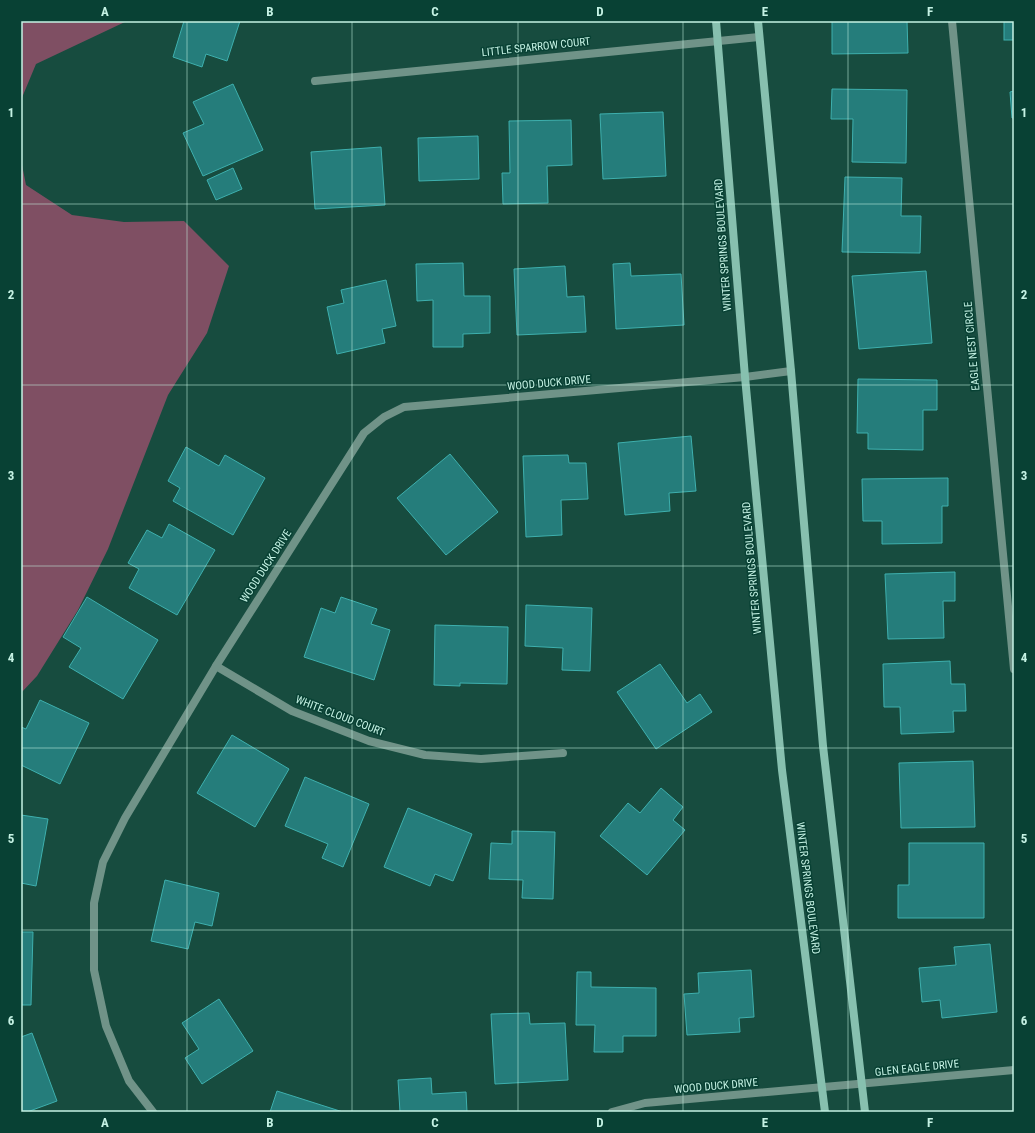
<svg xmlns="http://www.w3.org/2000/svg" width="1035" height="1133" viewBox="0 0 1035 1133" font-family="'Roboto Condensed',sans-serif">
<style>
.green{fill:#7f4f63}
.building{fill:#257d7b;stroke:#3eb0ae}
.lines{fill:none;stroke-linecap:round;stroke-linejoin:round}
.street{stroke:#709388;stroke-width:8}
.secondary{stroke:#87c0af;stroke-width:8}
.grid{fill:none;stroke:#c5f2e4;stroke-width:1;stroke-opacity:0.55}
.labels{text-anchor:middle;dominant-baseline:central;stroke-width:3;stroke-linejoin:round;paint-order:stroke}
.street-label{font-size:11px;fill:#c5f2e4;stroke:#084134}
.neatline{fill:none;stroke:#c5f2e4;stroke-width:1.5}
.grid-label{font-size:13px;text-anchor:middle;font-weight:bold;fill:#c5f2e4}
</style>
<rect width="100%" height="100%" fill="#174c3f"/>
<g class="green">
<polygon points="21,21 127,21 36,64 21,100"/>
<polygon points="21,160 26,185 72,215 124,222 184,221 229,266 207,333 168,395 108,549 78,610 37,676 21,693"/>
</g>
<g class="building">
<polygon points="184,21 240,21 227,61 206,54 202,67 173,57"/>
<polygon points="832,21 907,21 908,53 832,54"/>
<rect x="1004" y="21" width="10" height="19"/>
<polygon points="233,84 263,150 203,176 183,133 204,124 193,102"/>
<polygon points="832,89 907,90 906,163 852,162 853,119 831,119"/>
<polygon points="1014,91 1014,118 1012,118 1010,92"/>
<polygon points="663,112 666,176 603,179 600,114"/>
<polygon points="571,120 572,165 547,166 548,203 503,204 502,173 510,173 509,121"/>
<polygon points="478,136 479,179 419,181 418,138"/>
<polygon points="381,147 385,205 315,209 311,152"/>
<polygon points="233,168 242,189 216,200 207,180"/>
<polygon points="845,177 902,178 901,216 921,216 920,253 842,252"/>
<polygon points="463,263 464,296 490,296 490,333 463,334 463,347 433,347 433,300 417,301 416,264"/>
<polygon points="630,263 631,276 681,274 684,325 616,329 613,264"/>
<polygon points="565,266 567,297 584,296 586,332 517,335 514,269"/>
<polygon points="926,271 932,343 859,349 852,276"/>
<polygon points="386,280 396,326 382,329 385,343 337,354 327,307 344,303 341,290"/>
<polygon points="858,379 937,380 937,410 923,410 923,450 868,449 868,433 857,433"/>
<polygon points="691,436 696,491 669,493 670,511 625,515 618,443"/>
<polygon points="186,447 219,466 225,455 265,478 233,535 173,501 180,488 168,481"/>
<polygon points="450,454 498,512 446,555 397,498"/>
<polygon points="568,455 569,463 586,463 588,499 561,500 562,535 526,537 523,456"/>
<polygon points="948,478 948,506 942,506 942,543 882,544 882,521 863,521 862,479"/>
<polygon points="169,524 215,550 177,615 129,588 139,569 128,563 147,530 162,538"/>
<polygon points="955,572 955,601 943,601 944,638 888,639 885,574"/>
<polygon points="87,597 158,640 123,699 69,667 81,648 63,637"/>
<polygon points="341,597 377,609 371,624 390,630 374,680 304,657 321,608 335,613"/>
<polygon points="526,605 592,608 590,671 562,670 563,648 525,646"/>
<polygon points="435,625 508,627 507,684 460,683 460,686 434,685"/>
<polygon points="950,661 951,684 965,684 966,711 953,711 954,732 901,734 900,707 884,707 883,664"/>
<polygon points="660,664 687,703 700,694 712,712 656,749 617,692"/>
<polygon points="40,700 89,723 60,784 21,765 21,727 26,729"/>
<polygon points="232,735 289,769 255,827 197,793"/>
<polygon points="973,761 975,827 901,828 899,763"/>
<polygon points="305,777 369,804 343,867 322,858 328,844 285,826"/>
<polygon points="661,788 683,807 673,820 685,830 647,875 600,836 628,803 640,813"/>
<polygon points="408,808 472,834 453,881 435,874 430,886 384,867"/>
<polygon points="21,815 48,819 36,886 21,883"/>
<polygon points="512,831 555,832 553,899 522,898 523,880 489,879 491,843 512,844"/>
<polygon points="909,843 984,843 984,918 898,918 898,885 909,885"/>
<polygon points="165,880 219,893 212,926 195,922 188,949 151,941"/>
<polygon points="21,932 33,932 31,1005 21,1005"/>
<polygon points="990,944 997,1012 942,1018 940,1000 922,1002 919,968 956,965 954,947"/>
<polygon points="751,970 754,1017 739,1018 740,1032 687,1035 684,994 699,993 698,973"/>
<polygon points="577,972 591,972 591,987 656,988 656,1036 623,1036 623,1052 594,1052 595,1025 576,1025"/>
<polygon points="219,999 253,1051 202,1084 185,1058 199,1049 182,1023"/>
<polygon points="529,1013 530,1024 565,1023 568,1080 495,1084 491,1014"/>
<polygon points="32,1033 57,1101 27,1112 21,1112 21,1037"/>
<polygon points="431,1078 432,1094 466,1092 467,1112 400,1112 398,1080"/>
<polygon points="277,1091 343,1112 270,1112"/>
</g>
<g class="lines">
<g class="street">
<polyline points="952,21 1014,669"/>
<polyline points="315,81 759,37"/>
<polyline points="216,666 292,711 369,741 425,755 481,759 563,753"/>
<polyline points="153,1112 129,1081 106,1026 94,970 94,903 103,862 125,818 216,666 364,433 384,417 404,407 745,377 791,371"/>
<polyline points="612,1112 645,1103 1014,1070"/>
</g>
<g class="secondary">
<polyline points="716,21 745,377 782,770 825,1112"/>
<polyline points="758,21 791,371 823,746 865,1112"/>
</g>
</g>
<path class="grid" d="M187,21V1112M352,21V1112M518,21V1112M683,21V1112M848,21V1112M21,204H1014M21,385H1014M21,566H1014M21,748H1014M21,930H1014"/>
<g class="labels">
<g class="street-label">
<text transform="translate(536 47) rotate(-6)">LITTLE SPARROW COURT</text>
<text transform="translate(723 245) rotate(-94)">WINTER SPRINGS BOULEVARD</text>
<text transform="translate(972 346) rotate(-95)">EAGLE NEST CIRCLE</text>
<text transform="translate(549 383) rotate(-5)">WOOD DUCK DRIVE</text>
<text transform="translate(266 566) rotate(-57)">WOOD DUCK DRIVE</text>
<text transform="translate(752 568) rotate(-95)">WINTER SPRINGS BOULEVARD</text>
<text transform="translate(340 716) rotate(21)">WHITE CLOUD COURT</text>
<text transform="translate(808 888) rotate(83)">WINTER SPRINGS BOULEVARD</text>
<text transform="translate(917 1068) rotate(-6)">GLEN EAGLE DRIVE</text>
<text transform="translate(716 1086) rotate(-5)">WOOD DUCK DRIVE</text>
</g>
</g>
<rect width="1035" height="1133" fill="none" stroke="#084134" stroke-width="44"/>
<rect x="22" y="22" width="991" height="1089" class="neatline"/>
<g class="grid-label">
<text x="105" y="16">A</text>
<text x="270" y="16">B</text>
<text x="435" y="16">C</text>
<text x="600" y="16">D</text>
<text x="765" y="16">E</text>
<text x="930" y="16">F</text>
<text x="11" y="117">1</text>
<text x="1024" y="117">1</text>
<text x="11" y="299">2</text>
<text x="1024" y="299">2</text>
<text x="11" y="480">3</text>
<text x="1024" y="480">3</text>
<text x="11" y="662">4</text>
<text x="1024" y="662">4</text>
<text x="11" y="843">5</text>
<text x="1024" y="843">5</text>
<text x="11" y="1025">6</text>
<text x="1024" y="1025">6</text>
<text x="105" y="1127">A</text>
<text x="270" y="1127">B</text>
<text x="435" y="1127">C</text>
<text x="600" y="1127">D</text>
<text x="765" y="1127">E</text>
<text x="930" y="1127">F</text>
</g>
</svg>
